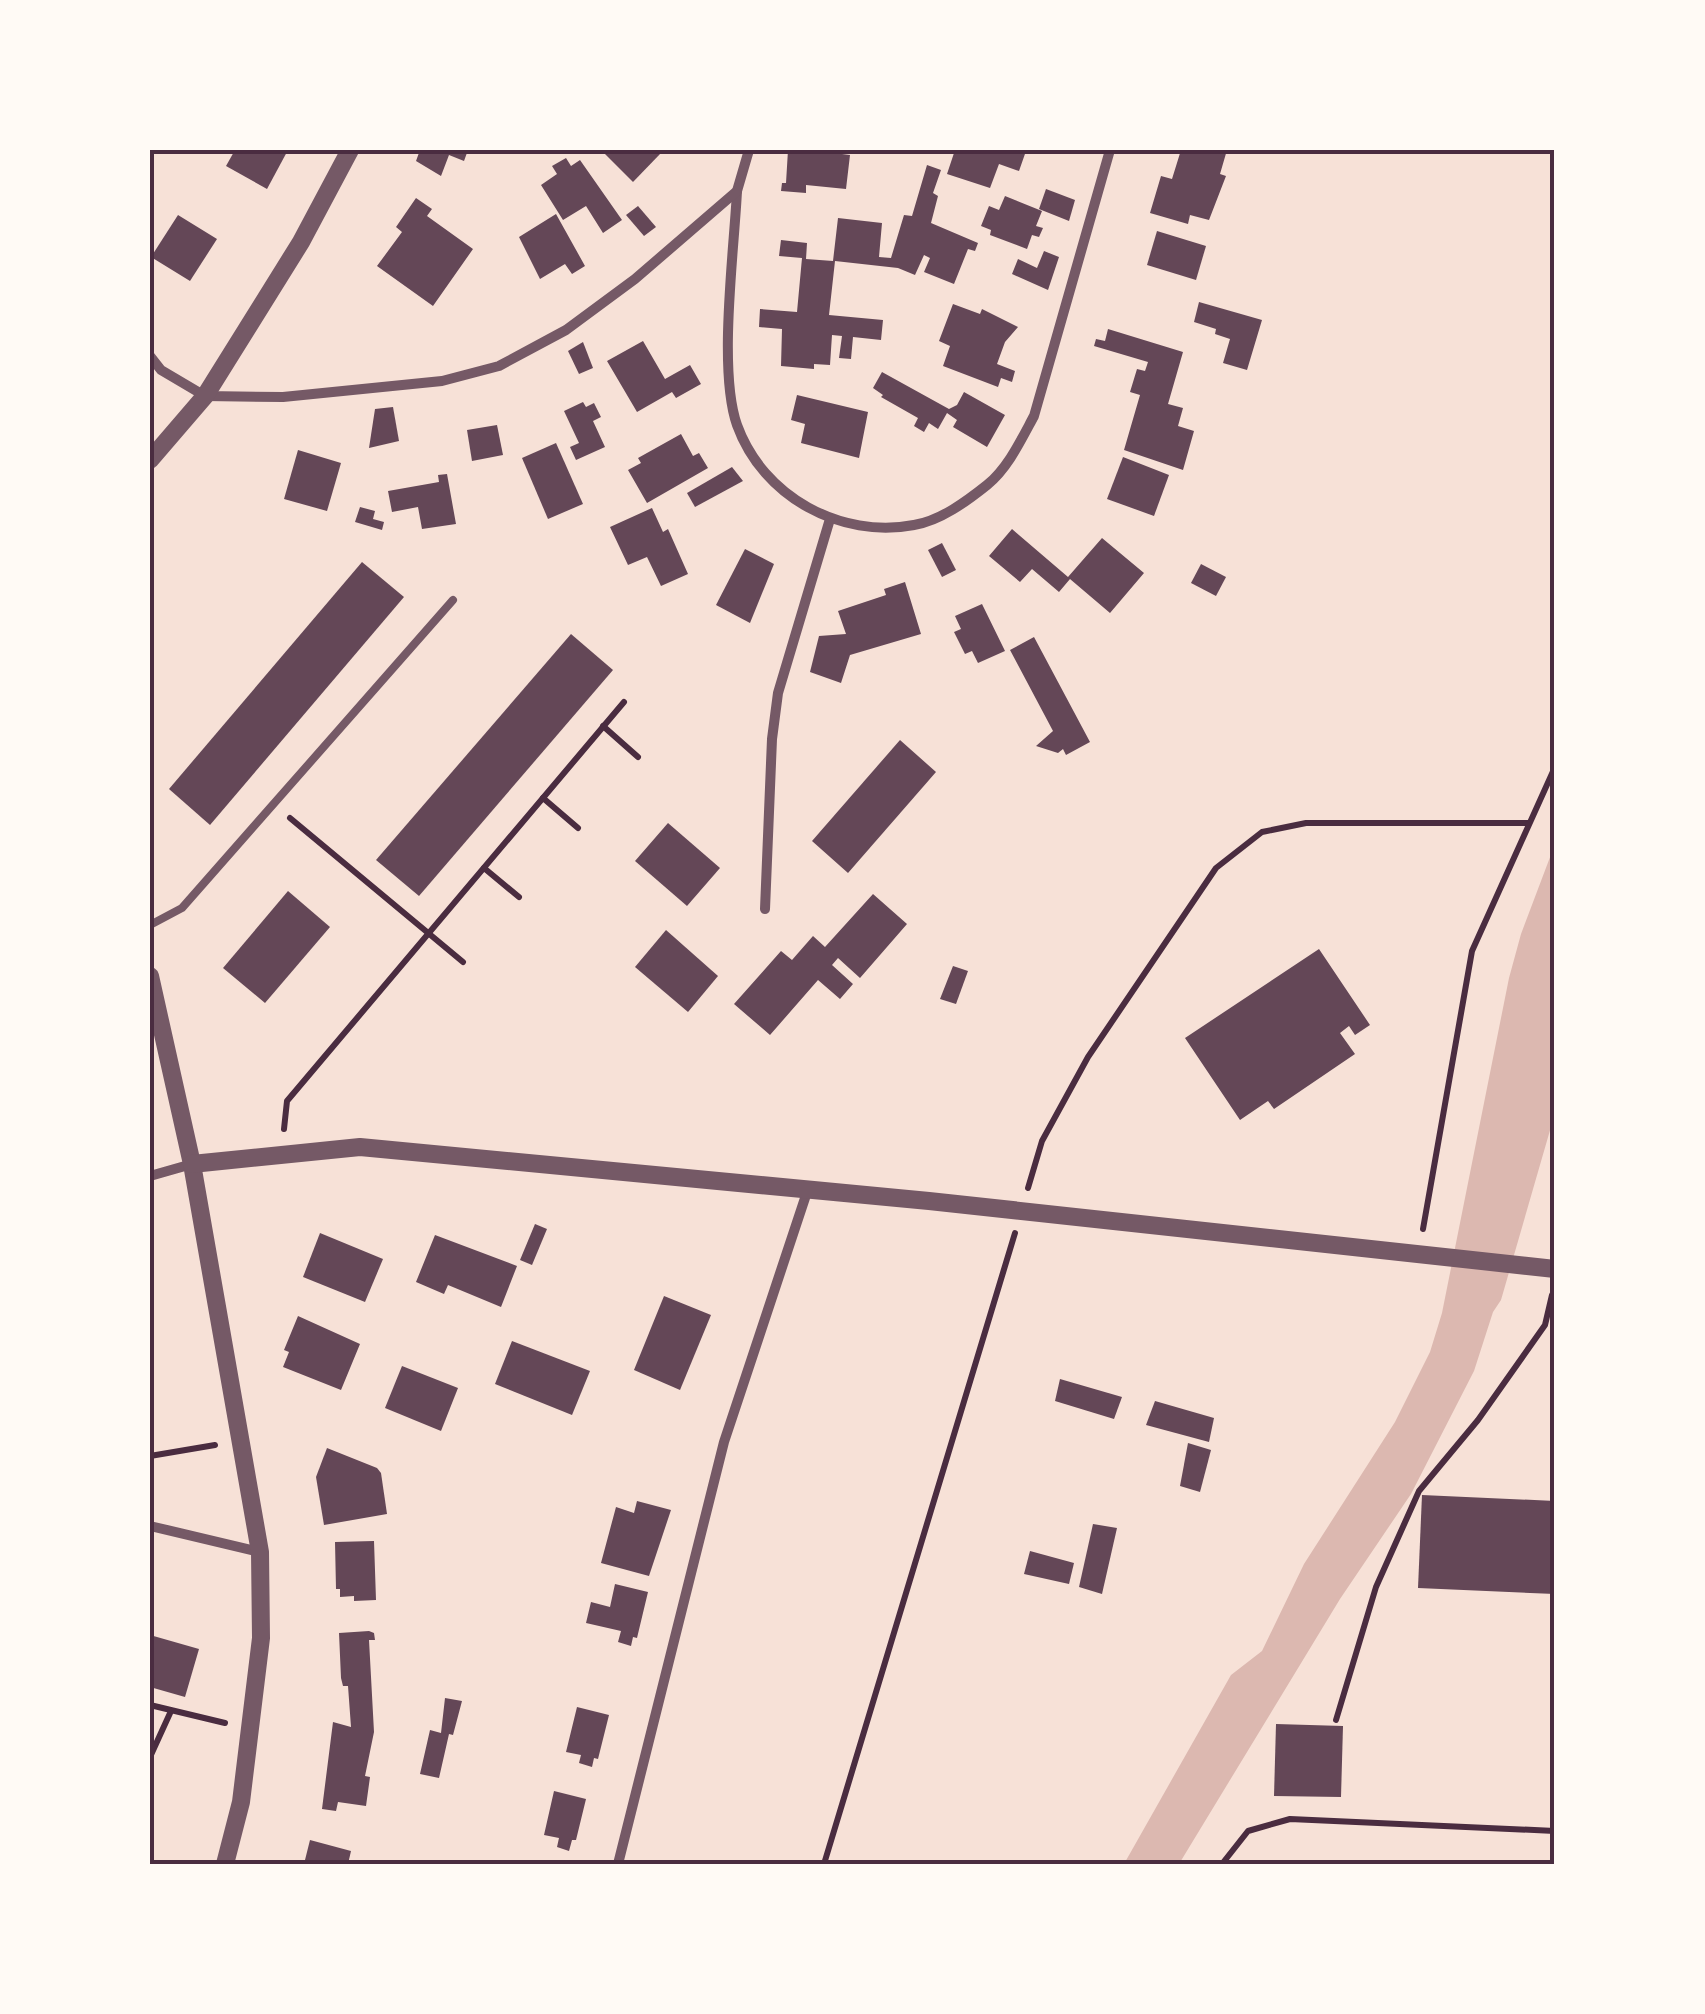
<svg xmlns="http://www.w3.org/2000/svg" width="1705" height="2014" viewBox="0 0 1705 2014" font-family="'Golos Text',sans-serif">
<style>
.water{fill:#dcb8b0}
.building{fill:#644757}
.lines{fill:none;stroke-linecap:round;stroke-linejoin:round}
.path{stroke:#4a2c40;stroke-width:6}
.service{stroke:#755966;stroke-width:8}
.minor{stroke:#755966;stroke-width:10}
.tertiary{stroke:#755966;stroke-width:18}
.neatline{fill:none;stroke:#4a2c40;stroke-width:4}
</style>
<rect width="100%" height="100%" fill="#f7e1d7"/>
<polygon class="water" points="1555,844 1555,1113 1501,1300 1493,1312 1474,1371 1411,1494 1340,1599 1179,1864 1124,1864 1231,1675 1262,1651 1304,1564 1395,1422 1430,1352 1442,1313 1509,978 1521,934"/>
<g class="building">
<polygon points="235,150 288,150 267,189 226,166"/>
<polygon points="420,150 468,150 464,161 449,155 441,176 416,161"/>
<polygon points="609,150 657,150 661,153 633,182 605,154"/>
<polygon points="788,150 844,150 842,154 850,155 846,189 806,185 806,193 781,191 782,183 786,183"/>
<polygon points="955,150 1023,150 1026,151 1019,171 999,164 990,188 947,174"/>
<polygon points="1181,150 1227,150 1220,174 1226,176 1209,220 1190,215 1188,224 1150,213 1161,176 1172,179"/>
<polygon points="566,158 571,166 580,160 622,220 603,233 586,206 563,220 541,185 557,174 552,166"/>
<polygon points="927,165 941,170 933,193 938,196 931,223 978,243 975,251 968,249 954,284 924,272 930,258 924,255 915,275 898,268 835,261 829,315 883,320 881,340 853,337 851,359 839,358 842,336 832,335 830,365 814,364 814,369 781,366 782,329 759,327 760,309 797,312 802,258 779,256 781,240 807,243 806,259 833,261 838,218 882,223 879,257 891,258 904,215 912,216"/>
<polygon points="1046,189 1075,200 1069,221 1039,209"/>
<polygon points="1005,196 1042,211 1036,226 1043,228 1039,237 1032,235 1027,249 990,235 991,230 981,226 989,206 999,210"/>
<polygon points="416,198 432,209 427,216 473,249 433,306 377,266 402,232 396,227"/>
<polygon points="638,206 656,227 644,236 626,215"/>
<polygon points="556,214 585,266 572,274 565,264 540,279 519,237"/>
<polygon points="178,215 217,239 190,281 151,257"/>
<polygon points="1157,231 1206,246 1196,280 1147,265"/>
<polygon points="1044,251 1059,257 1048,290 1012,274 1018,259 1037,268"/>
<polygon points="1199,302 1262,320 1247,370 1223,363 1230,339 1215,334 1216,329 1194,322"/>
<polygon points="953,304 980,314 982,309 1018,327 1005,342 997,364 1015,371 1012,382 1001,378 998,387 943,366 950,346 939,341"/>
<polygon points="1108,329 1183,352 1168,404 1183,408 1178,426 1194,431 1183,470 1124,450 1140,395 1130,392 1137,369 1145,371 1148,362 1094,346 1096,339 1105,341"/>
<polygon points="643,341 665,379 690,365 701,384 676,398 672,392 637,412 607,361"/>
<polygon points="583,342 593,368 579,374 568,351"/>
<polygon points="882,372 949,409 957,405 964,392 1005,415 987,447 953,427 957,420 947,413 938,429 929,423 924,432 914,426 918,418 881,397 883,395 873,388"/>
<polygon points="797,395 868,412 859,458 801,443 805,424 791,420"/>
<polygon points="583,402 586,407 594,403 601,417 593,421 605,447 576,460 570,447 579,443 564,411"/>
<polygon points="393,407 399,441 369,448 375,409"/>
<polygon points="497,425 503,455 472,461 467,430"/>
<polygon points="681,434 693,456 699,453 708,468 647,503 628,470 641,463 638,458"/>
<polygon points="556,443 583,504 548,519 522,458"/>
<polygon points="298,450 341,463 327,511 284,499"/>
<polygon points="1123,457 1169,475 1154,516 1107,499"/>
<polygon points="732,467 743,481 695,507 687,493"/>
<polygon points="447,474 456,524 422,529 418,507 392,512 388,491 439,482 438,475"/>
<polygon points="360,507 375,511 373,519 384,522 382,530 355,522"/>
<polygon points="652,508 663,532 668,529 688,574 661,586 647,557 628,565 610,527"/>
<polygon points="1012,529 1068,577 1102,538 1144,573 1110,613 1070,579 1059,592 1032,569 1020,582 989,556"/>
<polygon points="942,543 956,570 942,577 928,550"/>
<polygon points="745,549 774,564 750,623 716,605"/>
<polygon points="362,562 404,597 210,825 169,789"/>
<polygon points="1201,564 1226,577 1216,596 1191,583"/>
<polygon points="905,582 921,634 850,655 841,683 810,672 819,636 846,634 838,611 886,595 884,589"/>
<polygon points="982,604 1005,651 978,663 972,651 965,654 954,632 961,629 955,616"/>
<polygon points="571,634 613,670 419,896 376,860"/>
<polygon points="1034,637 1090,742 1066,755 1063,749 1058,753 1036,746 1053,731 1010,650"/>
<polygon points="900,740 936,772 848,873 812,841"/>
<polygon points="668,823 720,868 687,906 635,861"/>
<polygon points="288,891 330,927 265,1003 223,968"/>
<polygon points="873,894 907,924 860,978 838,958 832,965 853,984 840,999 818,980 770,1035 734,1004 781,951 792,960 813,936 825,947"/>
<polygon points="666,930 718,976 688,1012 635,967"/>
<polygon points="1319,949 1370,1025 1355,1035 1349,1026 1340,1033 1355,1054 1274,1109 1268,1101 1240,1120 1185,1038"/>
<polygon points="953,966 968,971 956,1004 940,999"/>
<polygon points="535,1224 547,1229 532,1265 520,1260"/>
<polygon points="320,1233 383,1259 365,1302 303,1277"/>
<polygon points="435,1235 517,1266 501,1307 448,1285 444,1294 416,1282"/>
<polygon points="664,1296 711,1315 680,1390 634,1370"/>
<polygon points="298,1316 360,1344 341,1390 283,1367 289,1352 284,1350"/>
<polygon points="512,1341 590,1371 572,1415 495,1384"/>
<polygon points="402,1366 458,1388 441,1431 385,1408"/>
<polygon points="1060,1379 1122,1397 1114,1419 1055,1401"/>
<polygon points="1155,1401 1214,1418 1209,1442 1146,1425"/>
<polygon points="1188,1443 1211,1450 1200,1492 1180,1486"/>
<polygon points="327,1448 377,1468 381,1473 387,1514 324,1525 316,1477"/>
<polygon points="1422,1495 1555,1501 1555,1594 1418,1588"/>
<polygon points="637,1501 671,1510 649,1576 601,1563 616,1507 634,1513"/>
<polygon points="1093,1524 1117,1528 1102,1594 1079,1587"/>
<polygon points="374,1541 376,1600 354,1601 354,1596 340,1597 340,1589 336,1589 335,1542"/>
<polygon points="1030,1551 1074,1563 1069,1584 1024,1574"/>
<polygon points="615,1584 648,1592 637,1638 633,1637 631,1646 618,1642 621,1631 586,1623 591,1602 610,1607"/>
<polygon points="369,1631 374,1633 375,1640 369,1640 374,1732 365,1776 370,1777 366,1806 338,1802 336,1811 322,1809 333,1722 351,1727 348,1686 343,1686 341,1678 339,1633"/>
<polygon points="150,1635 199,1649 185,1697 150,1687"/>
<polygon points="445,1698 462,1701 453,1735 449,1734 439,1778 420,1774 430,1730 441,1733"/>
<polygon points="577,1707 609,1715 598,1759 594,1758 592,1767 579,1763 581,1755 566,1752"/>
<polygon points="1276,1724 1343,1726 1341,1797 1274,1796"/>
<polygon points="554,1791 586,1799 576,1840 572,1840 569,1851 557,1847 559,1838 544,1835"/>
<polygon points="310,1840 351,1851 348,1864 304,1864"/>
</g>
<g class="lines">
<g class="path">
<polyline points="603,726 638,757"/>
<polyline points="543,798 578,828"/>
<polyline points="290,818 463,962"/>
<polyline points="484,868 519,897"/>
<polyline points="284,1129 287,1101 624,702"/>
<polyline points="1028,1188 1042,1141 1088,1057 1216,868 1262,832 1306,823 1528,823"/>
<polyline points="1423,1229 1472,951 1555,767"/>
<polyline points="150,1456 215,1445"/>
<polyline points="150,1705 225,1723"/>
<polyline points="1336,1720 1376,1587 1419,1491 1478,1420 1545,1325 1552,1295"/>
<polyline points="150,1757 171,1711"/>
<polyline points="824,1864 1015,1233"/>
<polyline points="1222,1864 1248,1831 1290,1819 1555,1831"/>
</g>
<polyline class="service" points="150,925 182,908 453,600"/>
<g class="minor">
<path d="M737,191C734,252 718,371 737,425C763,497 841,539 914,525C940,521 967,501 987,485C1008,468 1021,440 1034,416L1110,150"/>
<polyline points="150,356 161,370 205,396 283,397 442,381 499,366 566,330 635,279 737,191 749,150"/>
<polyline points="765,909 772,739 778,693 830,519"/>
<polyline points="150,1176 192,1164"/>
<polyline points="150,1526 260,1552"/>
<polyline points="618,1864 724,1442 807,1192"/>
</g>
<g class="tertiary">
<polyline points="150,460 205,396 301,242 350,150"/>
<polyline points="150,976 192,1164 260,1552 261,1638 241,1802 225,1864"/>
<polyline points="192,1164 360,1147 929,1201 1555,1269"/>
</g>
</g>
<rect width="1705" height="2014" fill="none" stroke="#fffaf5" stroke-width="305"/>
<rect x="152" y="152" width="1400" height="1710" class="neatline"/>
</svg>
